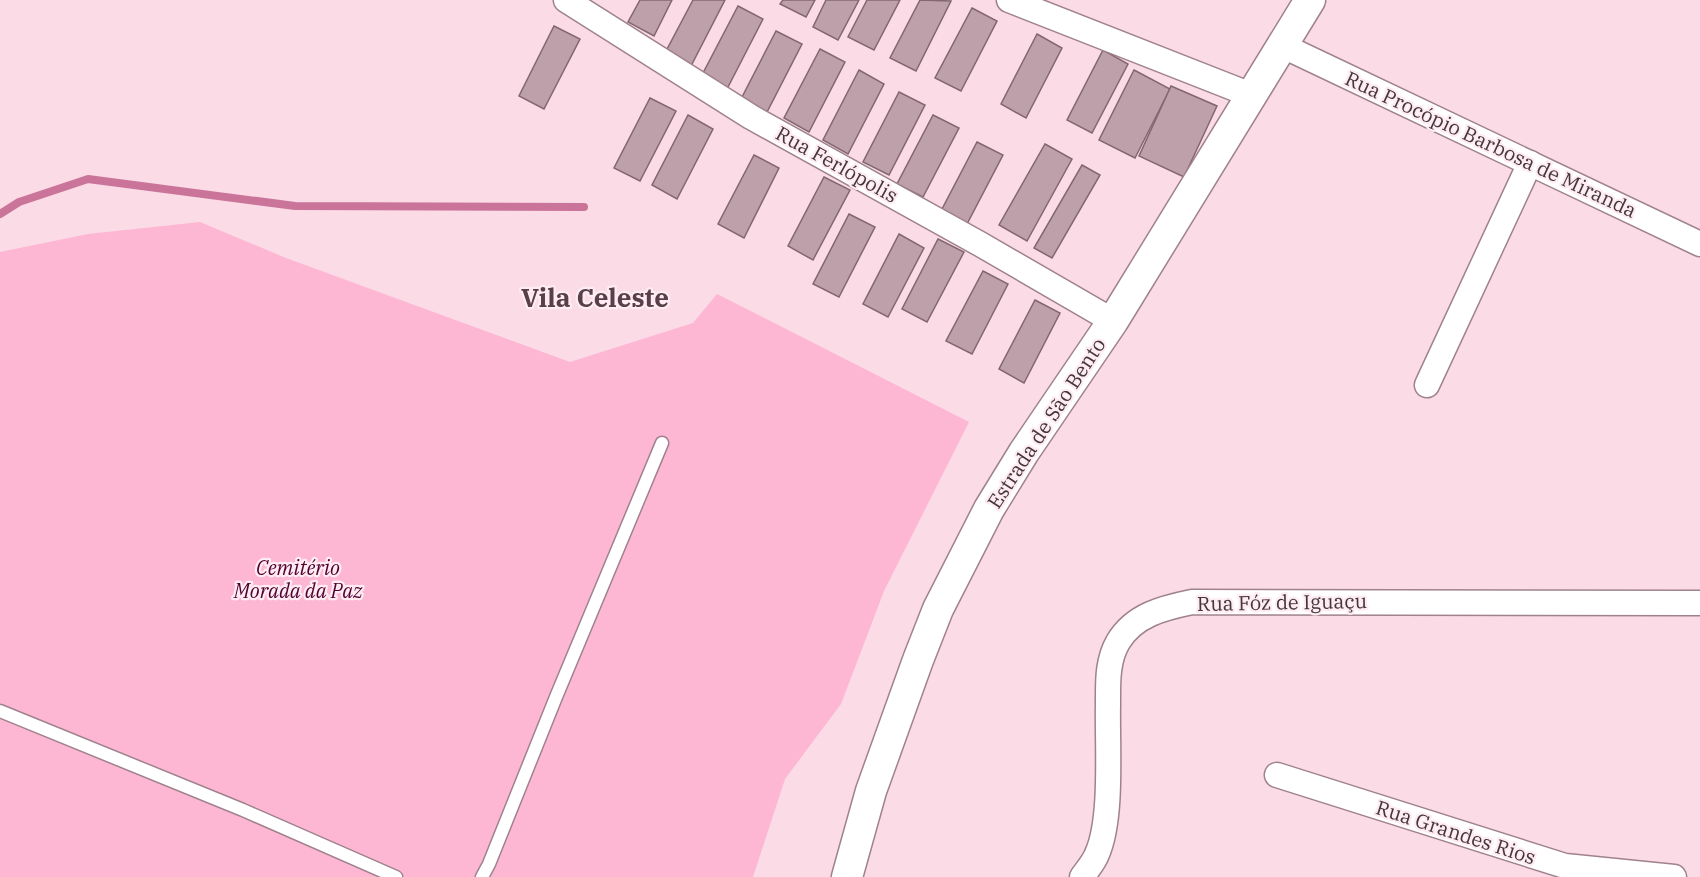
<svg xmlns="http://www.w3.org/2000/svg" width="1700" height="877" viewBox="0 0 1700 877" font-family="'IBM Plex Serif',serif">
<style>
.green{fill:#feb7d3}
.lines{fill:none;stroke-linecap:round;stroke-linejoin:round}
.stream{stroke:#ca7499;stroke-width:8}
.building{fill:#bea0ab;stroke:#826771;stroke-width:1.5}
.service-casing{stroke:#9f828d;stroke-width:15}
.minor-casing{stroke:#9f828d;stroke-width:27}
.tertiary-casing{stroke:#9f828d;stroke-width:33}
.service{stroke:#fff;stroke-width:12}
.minor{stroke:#fff;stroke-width:24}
.tertiary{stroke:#fff;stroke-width:30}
.labels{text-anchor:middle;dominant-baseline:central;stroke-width:4.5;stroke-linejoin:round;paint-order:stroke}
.street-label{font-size:20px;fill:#43373b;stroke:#ffecf3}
.park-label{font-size:20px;font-style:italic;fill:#51012f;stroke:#ffecf3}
.district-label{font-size:26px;font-weight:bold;fill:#583f49;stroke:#ffecf3}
</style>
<rect width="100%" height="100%" fill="#fadbe6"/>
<polygon class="green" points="200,222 286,258 570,362 693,323 717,294 969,422 884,591 841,704 785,779 753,877 0,877 0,252 88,234"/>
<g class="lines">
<polyline class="stream" points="0,214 19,202 88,179 295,206 584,207"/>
</g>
<g class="building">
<polygon points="640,0 672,0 654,36 628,22"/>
<polygon points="693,0 725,0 691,66 665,53"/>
<polygon points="783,0 815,0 806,17 780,4"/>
<polygon points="826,0 859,0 838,40 813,27"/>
<polygon points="867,0 900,0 874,50 848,37"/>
<polygon points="920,0 951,1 916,71 890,58"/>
<polygon points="738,6 763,19 727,89 702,75"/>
<polygon points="972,8 997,21 961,91 935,78"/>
<polygon points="554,26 580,39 544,109 519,96"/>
<polygon points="776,31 802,44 766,114 740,101"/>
<polygon points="1037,34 1062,48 1026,118 1001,104"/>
<polygon points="820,49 845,62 809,132 784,118"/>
<polygon points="1103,50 1128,64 1092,133 1067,120"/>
<polygon points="859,70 884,84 848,154 823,140"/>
<polygon points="1134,70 1170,89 1135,158 1099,140"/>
<polygon points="1171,86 1217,106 1184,177 1139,156"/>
<polygon points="899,92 925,105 889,175 863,162"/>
<polygon points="650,98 676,111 640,181 614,168"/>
<polygon points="688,115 713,129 677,199 652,185"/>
<polygon points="933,115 959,128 923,197 897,184"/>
<polygon points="977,142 1003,155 967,224 941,211"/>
<polygon points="1045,144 1072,159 1027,241 999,225"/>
<polygon points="754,155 779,168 744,238 718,224"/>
<polygon points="1082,165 1100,175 1052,258 1034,248"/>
<polygon points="824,177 850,190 813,260 788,246"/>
<polygon points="849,214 875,227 839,297 813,284"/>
<polygon points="899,234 924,248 888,317 863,304"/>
<polygon points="938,239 964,252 927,322 902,309"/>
<polygon points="983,271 1008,284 972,354 946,341"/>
<polygon points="1035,300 1060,313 1024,383 999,369"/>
</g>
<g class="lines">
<defs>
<g id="service">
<polyline points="0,711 243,810 396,877"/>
<polyline points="482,877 489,864 556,697 662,443"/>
</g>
<g id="minor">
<polyline points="566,0 751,117 980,244 1113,321"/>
<polyline points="1009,0 1251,95"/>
<polyline points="1281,45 1700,244"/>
<polyline points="1427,385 1530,163"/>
<polyline points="1277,775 1565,866 1674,877"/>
<path d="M1082,877C1087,870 1094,862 1097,854C1113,818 1107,745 1108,704C1108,683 1107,661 1118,642C1134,615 1163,608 1192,602L1700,603"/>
</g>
<polyline id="tertiary" points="847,877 871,791 918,660 938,609 989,509 1024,452 1113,321 1310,0"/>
</defs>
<use href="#service" class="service-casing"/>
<use href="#minor" class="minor-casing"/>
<use href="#tertiary" class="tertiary-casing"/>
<use href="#service" class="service"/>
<use href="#minor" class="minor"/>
<use href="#tertiary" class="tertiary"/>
</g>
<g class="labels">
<g class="street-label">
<text transform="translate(1491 144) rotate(25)">Rua Procópio Barbosa de Miranda</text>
<text transform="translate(837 164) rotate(29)">Rua Ferlópolis</text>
<text transform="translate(1046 423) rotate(-57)">Estrada de São Bento</text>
<text transform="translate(1282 602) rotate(-1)">Rua Fóz de Iguaçu</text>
<text transform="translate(1456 832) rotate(18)">Rua Grandes Rios</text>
</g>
<g class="park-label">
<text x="298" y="567">Cemitério<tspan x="298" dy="23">Morada da Paz</tspan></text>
</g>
<g class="district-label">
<text x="595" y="297">Vila Celeste</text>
</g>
</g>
</svg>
